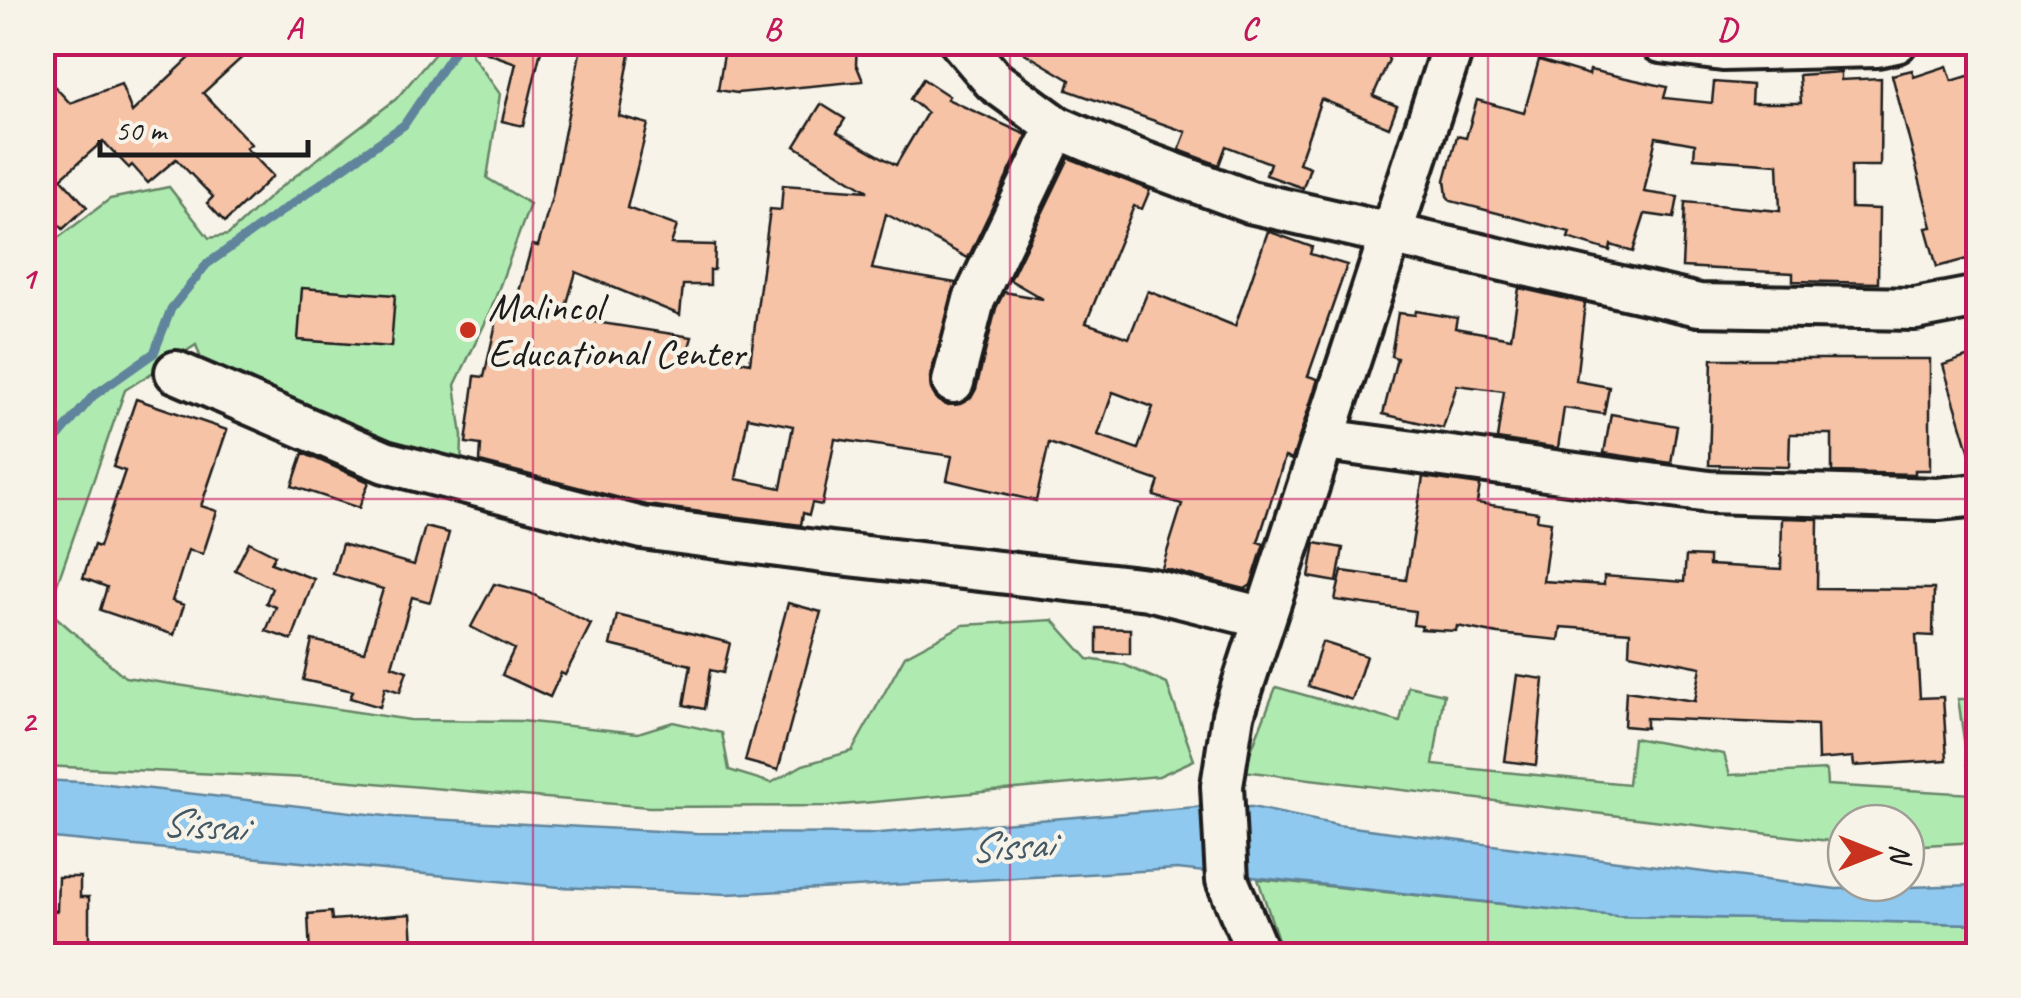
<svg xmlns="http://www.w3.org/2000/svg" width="2021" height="998" viewBox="0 0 2021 998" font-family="Caveat,sans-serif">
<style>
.green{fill:#afebb1;stroke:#668466;stroke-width:2.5}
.water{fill:#8fc9ef;stroke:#61849b;stroke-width:2.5}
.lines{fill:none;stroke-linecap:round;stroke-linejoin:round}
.stream{stroke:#61849b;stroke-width:9}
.building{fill:#f6c3a7;stroke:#1c1c1c;stroke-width:2.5;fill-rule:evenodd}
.minor-casing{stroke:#1c1c1c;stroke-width:48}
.minor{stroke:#f7f3e8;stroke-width:40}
.grid{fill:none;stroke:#c2185b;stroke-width:2.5;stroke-opacity:0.55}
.poi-dot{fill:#c8321e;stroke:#f7f3e8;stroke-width:4}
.labels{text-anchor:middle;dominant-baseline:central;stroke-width:8;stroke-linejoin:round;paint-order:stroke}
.poi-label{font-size:40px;fill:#1c1c1c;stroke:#f7f3e8;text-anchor:start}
.water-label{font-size:42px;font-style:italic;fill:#445966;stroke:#f7f3e8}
.neatline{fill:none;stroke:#c2185b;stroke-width:4}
.grid-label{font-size:32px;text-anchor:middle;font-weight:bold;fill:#c2185b}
</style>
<rect width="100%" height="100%" fill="#f7f3e8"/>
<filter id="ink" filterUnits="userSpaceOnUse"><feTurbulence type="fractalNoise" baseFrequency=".01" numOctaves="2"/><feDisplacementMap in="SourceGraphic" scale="20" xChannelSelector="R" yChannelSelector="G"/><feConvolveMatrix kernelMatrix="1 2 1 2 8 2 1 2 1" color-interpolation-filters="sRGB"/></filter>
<g filter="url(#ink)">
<g class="green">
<polygon points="444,43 478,43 471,54 500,94 487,178 530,204 489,315 455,385 462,436 461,473 204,367 196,345 125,390 48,610 125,677 410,720 521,721 638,733 673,722 722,733 729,770 771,783 803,765 852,751 905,656 963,625 1053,620 1088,659 1125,665 1167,684 1194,760 1159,776 830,806 649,807 329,779 43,766 42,250 110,199 169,187 209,238 228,235 277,190 396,99"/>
<polygon points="1408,686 1444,694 1433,765 1628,784 1633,738 1724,754 1730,775 1826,770 1827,785 1972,794 1958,699 1978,699 1978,842 1906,846 1906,823 1846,823 1846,843 1243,771 1276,687 1400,722"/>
<polygon points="1258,879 1616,916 1978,924 1978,955 1283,955"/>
</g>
<polygon class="water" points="42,780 99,783 394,817 696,833 868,834 1197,807 1252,807 1337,825 1836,889 1978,885 1978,924 1616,916 1177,869 728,894 559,887 43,837"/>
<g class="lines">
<polyline class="stream" points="42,456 93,396 154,353 171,309 207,264 404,125 460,42"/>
</g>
<g class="building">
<polygon points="182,42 259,42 203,93 251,144 246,148 273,176 225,222 207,203 213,197 176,159 148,183 132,165 129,168 103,141 61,178 87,207 63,229 42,206 42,73 70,103 121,84 132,112 193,55"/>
<polygon points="468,42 543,42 523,126 502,121 516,63 468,46"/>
<path d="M582,42H632L619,116L648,124L627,208L677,226L671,244L715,245L714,270H710V285H683L680,315L576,272L563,317L692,337L688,351L750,363L770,209L781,210L783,185L868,191L795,146L821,104L845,119L837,132L896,165L927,113L910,99L923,79L949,96L947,99L1027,135L968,258L886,214L872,269L956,283L930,377L931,389L937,400L946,405L960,404L971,398L976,389L996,308L1004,292L1043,299L1010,280L1069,158L1150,190L1142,209L1134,206L1086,323L1129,338L1148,291L1235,326L1268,231L1312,247L1310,254L1347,265L1308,376L1318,379L1292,460L1285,457L1258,542L1264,544L1251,585L1245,589L1162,568L1182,504L1154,496L1159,481L1049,443L1036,501L947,480L952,456L835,439L822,505L812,503L809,515L803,513L801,525L647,505L480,462L481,445L466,443L475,376L484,377L499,310L513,313L532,245L538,246L552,197ZM1113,392L1153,407L1138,449L1098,435ZM748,417L793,426L781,488L736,479Z"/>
<polygon points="726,42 857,42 856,64 863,81 737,93 718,90"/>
<polygon points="1006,42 1147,42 1173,52 1177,42 1380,42 1389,60 1373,96 1397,106 1389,127 1321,99 1299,163 1310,167 1303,188 1266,175 1270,163 1226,146 1219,165 1179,150 1186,132 1067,90 1070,80"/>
<polygon points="1539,60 1589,75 1590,70 1667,87 1664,98 1712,103 1714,82 1752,85 1751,103 1801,103 1799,75 1841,72 1841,80 1881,78 1880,166 1851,166 1851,208 1879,209 1878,283 1793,281 1793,273 1682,267 1685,202 1780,211 1778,164 1694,158 1695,144 1656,137 1644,192 1678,197 1674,218 1645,214 1633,252 1611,245 1610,251 1568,238 1570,232 1451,201 1447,196 1445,180 1457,136 1466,138 1477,100 1524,113"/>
<polygon points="1947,66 1952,81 1978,73 1978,256 1937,267 1926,228 1932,227 1892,75 1912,70 1914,77"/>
<polygon points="302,288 395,295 391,347 298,340"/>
<polygon points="1519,288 1585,303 1576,381 1609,387 1604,414 1564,408 1558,448 1497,439 1504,391 1457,385 1443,428 1383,414 1397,358 1391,356 1398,313 1415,315 1416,311 1457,318 1455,328 1511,338"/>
<polygon points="1978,353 1978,462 1973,463 1943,365"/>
<polygon points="1712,359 1930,359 1930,470 1915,470 1915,474 1832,472 1832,434 1790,434 1789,467 1709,465"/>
<polygon points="136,399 227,430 201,506 217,511 203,554 188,550 172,601 184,605 174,635 100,610 107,587 83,578 94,545 99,547 125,471 113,467"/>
<polygon points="1611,414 1677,426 1671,463 1604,453"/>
<polygon points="303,453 369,482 359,508 292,486"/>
<polygon points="1423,477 1480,485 1477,503 1538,512 1537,520 1551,522 1543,581 1604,585 1604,576 1684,582 1686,556 1709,557 1709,565 1781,569 1782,518 1818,519 1817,588 1934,589 1933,636 1916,635 1920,698 1943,697 1947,760 1854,766 1853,757 1818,760 1817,725 1646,718 1646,728 1624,726 1626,691 1695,701 1701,667 1629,653 1630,632 1561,627 1559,640 1498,634 1457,626 1456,631 1421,629 1422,626 1413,625 1415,611 1335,600 1342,571 1406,580"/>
<polygon points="425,527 449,533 430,602 412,597 392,666 407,671 400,692 385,687 380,707 350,698 353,691 303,680 312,640 364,652 383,589 333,574 342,544 414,565"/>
<polygon points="249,542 275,555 271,563 314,579 292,640 266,631 276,607 266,603 272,588 235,570"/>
<polygon points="1315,543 1343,548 1337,582 1309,577"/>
<polygon points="494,584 530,593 591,624 565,675 561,673 550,697 502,675 514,649 471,627"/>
<polygon points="788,603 821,612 778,770 745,761"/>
<polygon points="617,615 730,643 723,673 710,670 704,709 684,705 691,665 610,645"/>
<polygon points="1097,628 1130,629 1130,654 1097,653"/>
<polygon points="1322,642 1366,656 1352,700 1308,686"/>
<polygon points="1517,675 1544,679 1536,765 1505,761"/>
<polygon points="58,877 80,877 80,897 89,897 89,956 42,956 42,910 57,911"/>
<polygon points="331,912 332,920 411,914 413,945 334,950 334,956 310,956 308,914"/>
</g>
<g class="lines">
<defs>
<g id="minor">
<polyline points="961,42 994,81 1057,127 1113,151 1250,202 1285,210 1699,305 1915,309 1978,297"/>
<polyline points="1661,42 1723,50 1877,46 1896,42"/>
<polyline points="176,372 385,462 642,528 831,553 1148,589 1264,618"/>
<polyline points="953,382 974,300 1057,127"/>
<polyline points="1325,440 1709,492 1938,499 1978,495"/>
<polyline points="1259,956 1227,880 1222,786 1233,715 1454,42"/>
</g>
</defs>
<use href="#minor" class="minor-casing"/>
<use href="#minor" class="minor"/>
</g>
</g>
<path class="grid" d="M533,42V956M1010,42V956M1488,42V956M42,499H1978"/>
<circle class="poi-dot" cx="468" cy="330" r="10"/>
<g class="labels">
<g class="poi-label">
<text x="488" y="307">Malincol<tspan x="488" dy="46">Educational Center</tspan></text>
</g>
<g class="water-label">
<text transform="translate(203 825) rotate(5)">Sissai</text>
<text transform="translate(1011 846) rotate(-3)">Sissai</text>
</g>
</g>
<rect width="2021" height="998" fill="none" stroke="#f7f3e8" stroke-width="110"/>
<g transform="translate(1876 853) rotate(90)"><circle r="48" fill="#f7f3e8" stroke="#9f9d96" stroke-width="2.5"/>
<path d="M0-8L18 38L0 25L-18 38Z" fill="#c8321e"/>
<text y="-15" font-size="28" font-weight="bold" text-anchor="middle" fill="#1c1c1c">N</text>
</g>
<path d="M100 140v15h208v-15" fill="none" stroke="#1c1c1c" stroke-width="5"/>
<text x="115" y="140" font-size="30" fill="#1c1c1c" stroke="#f7f3e8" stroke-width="8" paint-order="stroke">50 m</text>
<rect x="55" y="55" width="1911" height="888" class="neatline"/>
<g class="grid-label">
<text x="294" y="39">A</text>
<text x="772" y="39">B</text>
<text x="1249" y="39">C</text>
<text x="1727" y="39">D</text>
<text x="28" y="288">1</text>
<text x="28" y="732">2</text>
</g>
</svg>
